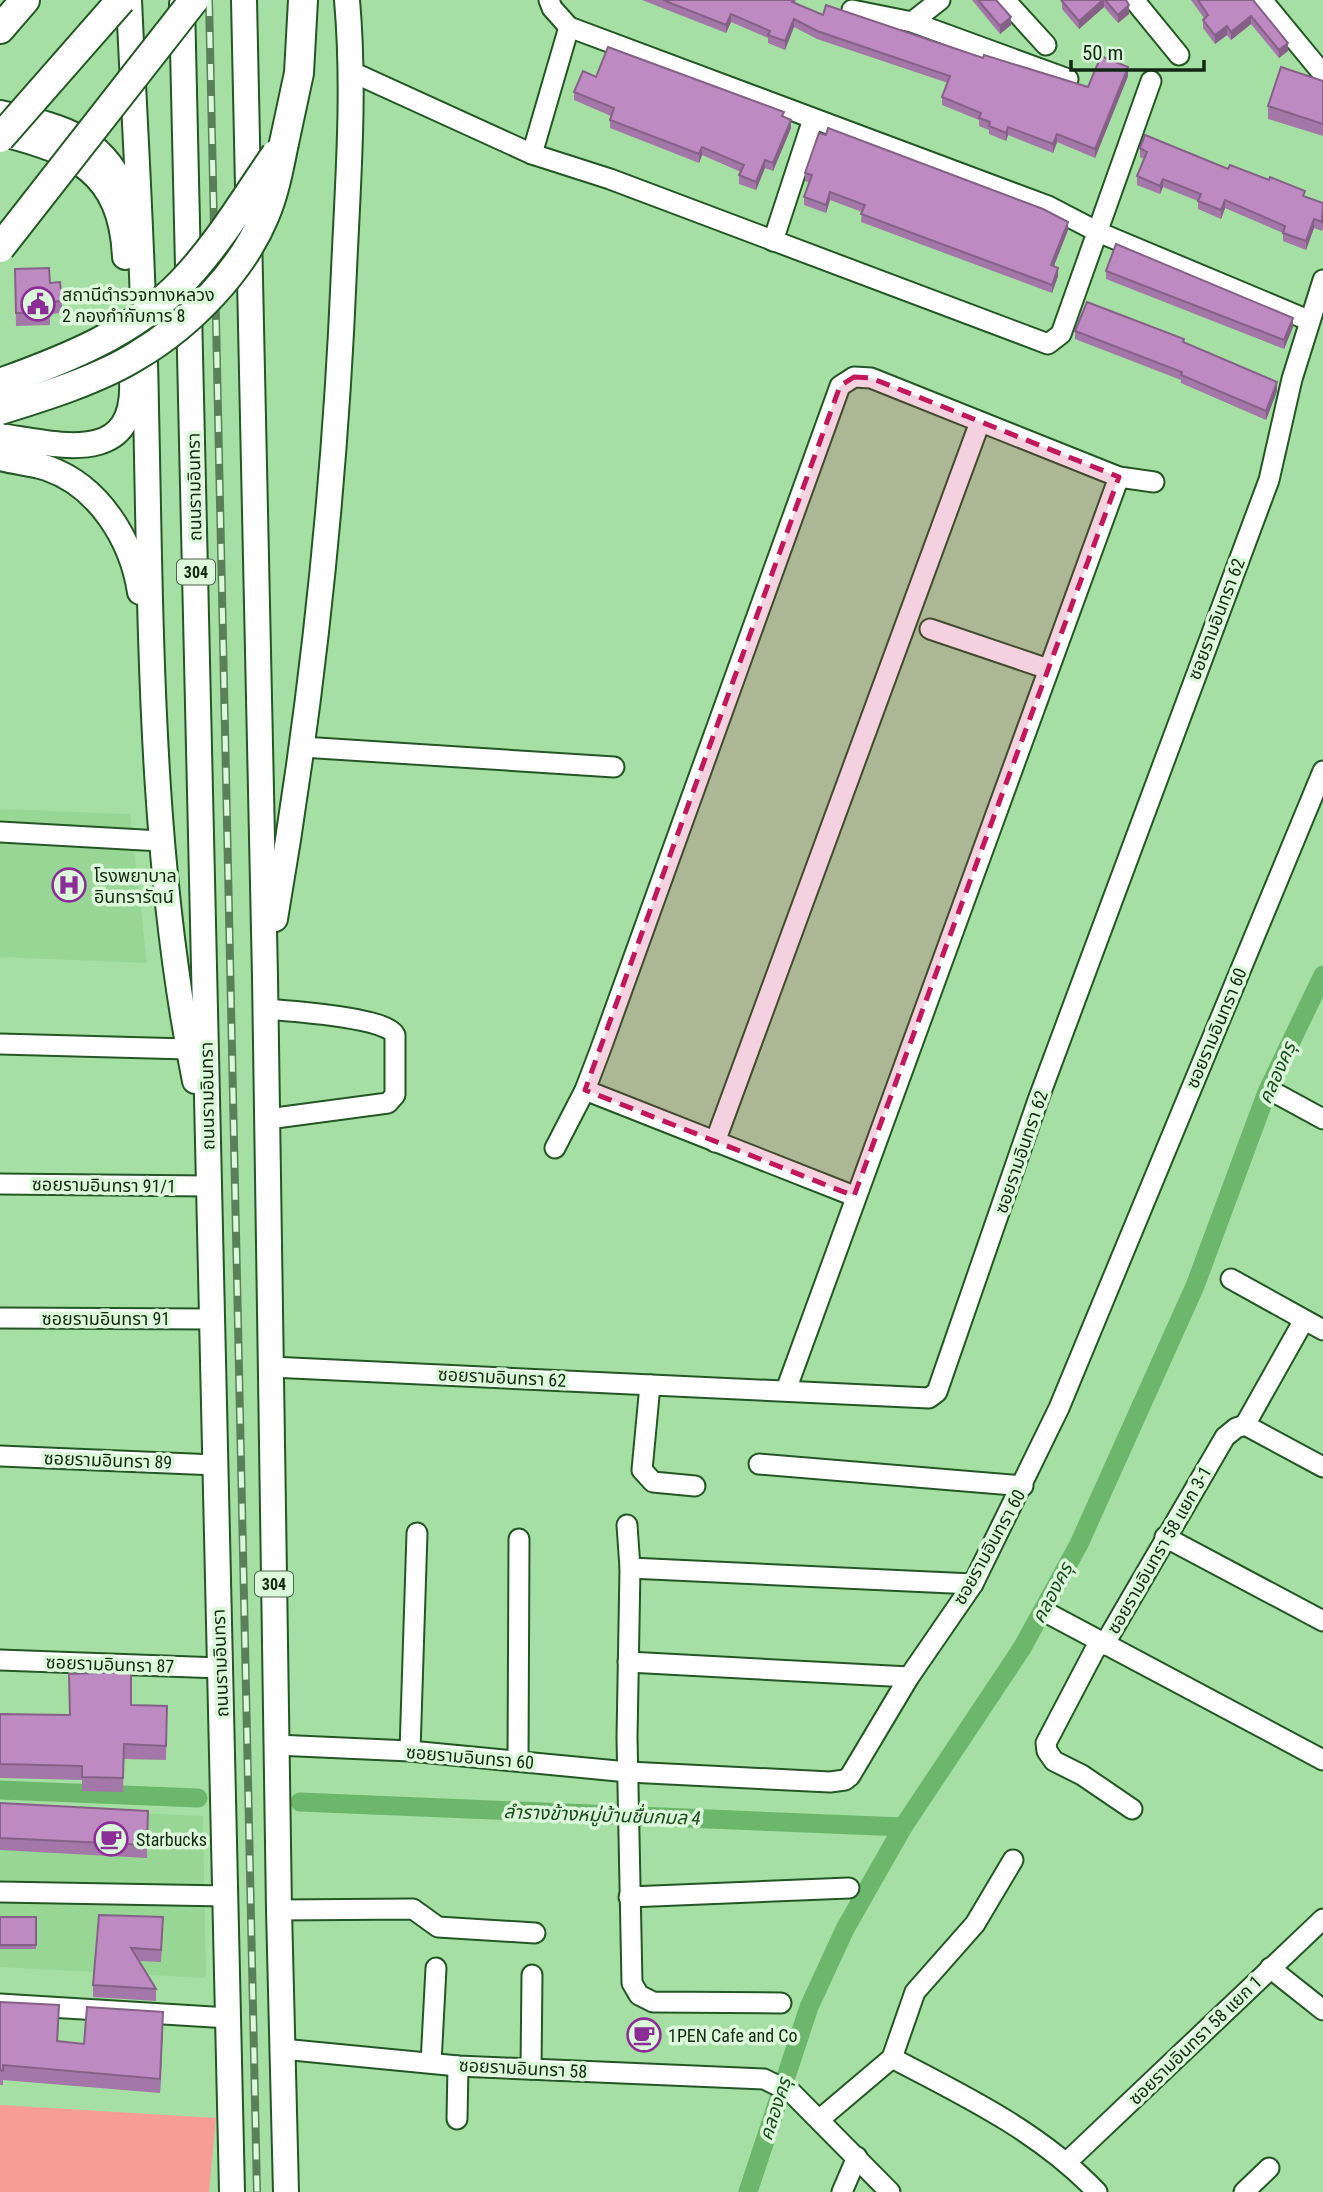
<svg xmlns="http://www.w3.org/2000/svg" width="1323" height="2192" viewBox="0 0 1323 2192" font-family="'Roboto Condensed','Noto Sans Thai',sans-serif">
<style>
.built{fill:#98d696}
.green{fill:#f89c96}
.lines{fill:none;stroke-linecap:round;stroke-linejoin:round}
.canal{stroke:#6db76c;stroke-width:19}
.minor-casing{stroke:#235724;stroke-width:23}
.major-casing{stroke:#235724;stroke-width:28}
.highway-casing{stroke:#235724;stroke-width:32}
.minor{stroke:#fff;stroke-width:19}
.major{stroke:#fff;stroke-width:24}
.highway{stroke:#fff;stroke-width:28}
.rail-casing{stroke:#598058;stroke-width:8}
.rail{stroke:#dbf8da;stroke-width:5;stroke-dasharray:16;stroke-linecap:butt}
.highway-bridge-casing{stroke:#235724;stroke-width:32;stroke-linecap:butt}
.highway-bridge{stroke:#fff;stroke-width:28}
.wall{fill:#a377a7}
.shaded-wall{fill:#856188}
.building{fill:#be8ac2;stroke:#856188;stroke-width:2}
.marked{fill:#c2185b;fill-opacity:0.2;stroke:#c2185b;stroke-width:5;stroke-dasharray:14 9;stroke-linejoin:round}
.labels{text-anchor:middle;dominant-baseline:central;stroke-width:7;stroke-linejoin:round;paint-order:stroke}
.shield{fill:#dbf8da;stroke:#4e664e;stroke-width:2}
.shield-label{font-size:16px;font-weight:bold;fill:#122812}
.poi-label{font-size:18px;fill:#122812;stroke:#dbf8da;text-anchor:start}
.street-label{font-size:18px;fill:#122812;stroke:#dbf8da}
.water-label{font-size:19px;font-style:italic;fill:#194c1b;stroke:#dbf8da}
</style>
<rect width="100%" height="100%" fill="#a6dfa4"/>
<g class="built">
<polygon points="0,809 130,814 147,963 0,957"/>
<polygon points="0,1806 203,1816 206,1978 0,1967"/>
</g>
<polygon class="green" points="0,2105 216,2118 209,2192 0,2192"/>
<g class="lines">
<g class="canal">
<polyline points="0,1790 198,1798"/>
<polyline points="300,1802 903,1827"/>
<polyline points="748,2192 809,2007 845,1929 903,1827 1022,1648 1079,1544 1195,1286 1267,1092 1323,975"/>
</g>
<defs>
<g id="minor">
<polyline points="549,0 552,8 569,27 1048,206 1098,232 1308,320"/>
<polyline points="1005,0 1046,45"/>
<polyline points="1134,0 1179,55"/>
<polyline points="1262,0 1323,74"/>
<polyline points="852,10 912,22 1068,79"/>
<polyline points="912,22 940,0"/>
<polyline points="350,71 532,154 610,179 1048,344 1061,334 1151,81"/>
<polyline points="532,154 569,27"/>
<polyline points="773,241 813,119"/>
<polyline points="930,629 1048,669"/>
<polyline points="302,747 614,767"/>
<polyline points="0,832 161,841"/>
<path d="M266,1009C288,1011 387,1017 395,1035V1095L388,1103L268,1119"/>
<polyline points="0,1044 188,1049"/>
<polyline points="585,1090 854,1196"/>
<polyline points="1279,1095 1323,1119"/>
<polyline points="715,1142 980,422"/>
<polyline points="555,1148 585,1090 601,1048 840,386 854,377 871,378 1119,477 1154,482"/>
<polyline points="0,1184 208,1186"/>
<polyline points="1231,1279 1323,1330"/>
<polyline points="0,1318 211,1319"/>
<polyline points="271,1367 929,1398 937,1392 1038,1100 1269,480 1292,379 1323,280"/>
<polyline points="650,1385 642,1470 653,1482 695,1486"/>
<polyline points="786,1390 1119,477"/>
<polyline points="1245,1425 1323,1467"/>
<polyline points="0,1456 216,1465"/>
<polyline points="759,1464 1023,1486"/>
<polyline points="627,1525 630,1568 627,1738 632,1983 639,1995 653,2002 781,2003"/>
<polyline points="1165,1537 1323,1621"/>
<polyline points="630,1568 973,1584"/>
<polyline points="1051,1615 1323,1760"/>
<polyline points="1099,1642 1046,1743 1047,1751 1054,1761 1082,1775 1132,1809"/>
<polyline points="1104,1645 1225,1437 1236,1428 1245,1425 1304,1320"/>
<polyline points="0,1660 220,1668"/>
<polyline points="628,1662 909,1677"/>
<polyline points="276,1745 410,1751 628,1772 830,1782 845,1780 850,1776 909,1677 973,1584 1059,1408 1323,771"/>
<polyline points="410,1751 417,1533"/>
<polyline points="518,1760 519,1539"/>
<polyline points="0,1892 226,1896"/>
<polyline points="629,1897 849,1888"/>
<polyline points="279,1910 413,1909 438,1927 535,1933"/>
<polyline points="1270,1968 1323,2010"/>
<polyline points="0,2004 229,2018"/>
<polyline points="282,2049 458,2066 764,2079 792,2093 890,2192"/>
<path d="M892,2058C965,2096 1040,2132 1097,2192"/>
<polyline points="431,2063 436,1968"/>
<polyline points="531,2069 532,1975"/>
<polyline points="457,2119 458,2066"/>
<polyline points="820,2119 892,2058 915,1992 975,1924 1013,1860"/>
<polyline points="1068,2161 1323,1919"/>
<polyline points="842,2192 857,2157"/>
<polyline points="1244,2192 1269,2168"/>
</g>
<g id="major">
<path d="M129,0C135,136 144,272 146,408C151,634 150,859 195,1081"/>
<polyline points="244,0 265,977 279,1910 286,2192"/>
<polyline points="182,4 232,2192"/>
<path d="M0,113C68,128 106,136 132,207"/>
<path d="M0,133C74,152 121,171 125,257"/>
<path d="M0,436C57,444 136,468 132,381"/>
<path d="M0,458C15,462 32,463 47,468C99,486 132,540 140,592"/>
<path d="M275,919C312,704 335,488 344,270C348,181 355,90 347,0"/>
</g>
<g id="highway">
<polyline points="0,29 25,0"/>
<polyline points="284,143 299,73 303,0"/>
</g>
</defs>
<use href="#minor" class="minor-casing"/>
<use href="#major" class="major-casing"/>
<use href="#highway" class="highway-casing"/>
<use href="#minor" class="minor"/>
<use href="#major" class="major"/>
<use href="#highway" class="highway"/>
<defs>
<polyline id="rail" points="209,0 257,2192"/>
</defs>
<use href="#rail" class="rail-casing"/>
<use href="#rail" class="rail"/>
<defs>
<g id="highway-bridge">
<polyline points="0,138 121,0"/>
<polyline points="0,248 194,0"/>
<path d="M0,383C64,360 133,333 181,283C218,245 246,197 276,154"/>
<path d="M0,410C43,397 100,379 138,355C190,324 242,271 265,215C275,191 279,167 284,143"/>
</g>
</defs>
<use href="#highway-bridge" class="highway-bridge-casing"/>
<use href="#highway-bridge" class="highway-bridge"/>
</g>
<g class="wall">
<polygon points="642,0 796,0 795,3 823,15 1088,87 1128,76 1095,158 1057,142 1053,153 1008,135 1006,141 989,134 989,130 979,126 979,120 942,105 942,97 948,83 817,39 794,27 785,50 768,43 768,38 731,22 726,33"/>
<polygon points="972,0 996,0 1011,25 1000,34"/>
<polygon points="1060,0 1126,0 1129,14 1118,23 1104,7 1079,29 1062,9 1062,3"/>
<polygon points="1191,0 1253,0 1288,51 1279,58 1251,24 1231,40 1227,35 1215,44 1203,28 1203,20 1204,18"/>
<polygon points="596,77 784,117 791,128 773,171 765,168 756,190 739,184 739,175 741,172 702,155 699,163 610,128 610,120 611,116 574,100 574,92"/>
<polygon points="1323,81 1323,136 1268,119 1268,106"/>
<polygon points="1140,148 1228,169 1323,203 1323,228 1322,231 1314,228 1306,250 1283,241 1283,233 1225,208 1221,219 1198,209 1198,201 1163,187 1160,194 1137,185 1137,176 1144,159 1140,157"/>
<polygon points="805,173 1068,230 1054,266 1058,276 1052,293 861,222 862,212 830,200 826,213 804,205 804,197 809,183 805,181"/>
<polygon points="15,269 50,283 62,301 62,313 50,314 50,325 16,326"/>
<polygon points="1106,271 1293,327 1284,349 1106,279"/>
<polygon points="1075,331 1184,343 1277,391 1266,420 1181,383 1181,380 1075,339"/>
<polygon points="131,1705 167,1706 166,1760 124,1759 123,1792 82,1791 82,1780 0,1778 0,1714 69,1715"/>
<polygon points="0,1803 148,1811 147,1858 0,1850"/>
<polygon points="99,1915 163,1929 161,1962 139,1961 156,1989 156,2001 93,1997 93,1985"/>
<rect x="0" y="1917" width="36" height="32"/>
<polygon points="0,2002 59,2020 58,2041 84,2044 163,2026 160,2093 3,2080 3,2085 0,2085"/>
</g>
<g class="shaded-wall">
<polygon points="1103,0 1104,0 1104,7 1079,29 1079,21"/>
<polygon points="1129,5 1129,14 1118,23 1118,15"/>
<polygon points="731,14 731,22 726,33 726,25"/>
<polygon points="1251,16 1251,24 1231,40 1231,32"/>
<polygon points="1011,17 1011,25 1000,34 1000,26"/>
<polygon points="794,19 794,27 785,50 785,41"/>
<polygon points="1227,26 1227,35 1215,44 1215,35"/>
<polygon points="1288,43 1288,51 1279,58 1279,50"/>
<polygon points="1128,67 1128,76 1095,158 1095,149"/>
<polygon points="791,120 791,128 773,171 773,163"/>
<polygon points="1008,127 1008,135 1006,141 1006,133"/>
<polygon points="1057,134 1057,142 1053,153 1053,144"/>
<polygon points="702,147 702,155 699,163 699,154"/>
<polygon points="765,160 765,168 756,190 756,182"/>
<polygon points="1163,179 1163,187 1160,194 1160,186"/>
<polygon points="830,192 830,200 826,213 826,205"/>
<polygon points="1225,200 1225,208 1221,219 1221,210"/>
<polygon points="1314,219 1314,228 1306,250 1306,241"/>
<polygon points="1068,222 1068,230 1051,273 1051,265"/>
<polygon points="1058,268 1058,276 1052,293 1052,285"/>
<polygon points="1293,318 1293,327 1284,349 1284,340"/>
<polygon points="1277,382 1277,391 1266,420 1266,411"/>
<polygon points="163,2012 163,2026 160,2093 160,2079"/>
</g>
<g class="building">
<polygon points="663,0 793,0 792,2 823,15 826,5 983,58 984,55 1088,87 1101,56 1128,67 1095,149 1057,134 1053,144 1008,127 1006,133 989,126 990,122 979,118 981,113 942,97 950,76 817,31 794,19 785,41 768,35 770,31 731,14 726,25"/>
<polygon points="978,0 996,0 1011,17 1000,26"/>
<polygon points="1063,0 1103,0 1079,21 1062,1"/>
<polygon points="1105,0 1126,0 1129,5 1118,15"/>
<polygon points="1198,0 1253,0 1288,43 1279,50 1251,16 1231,32 1227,26 1215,35 1203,20 1208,15"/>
<polygon points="608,47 784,112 782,116 791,120 773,163 765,160 756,182 739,175 744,165 702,147 699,154 610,120 614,108 574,92 583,71 596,77"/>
<polygon points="1281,67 1323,81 1323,124 1268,106"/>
<polygon points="828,128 1043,209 1068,222 1051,265 1058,268 1052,285 861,214 865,205 830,192 826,205 804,197 812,175 805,173 819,133 826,135"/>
<polygon points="1145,135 1228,169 1230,165 1269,180 1270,177 1305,191 1303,196 1323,203 1322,222 1314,219 1306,241 1283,233 1285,226 1225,200 1221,210 1198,201 1201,194 1163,179 1160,186 1137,176 1147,152 1140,148"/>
<polygon points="1116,244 1293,318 1284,340 1106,271"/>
<polygon points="49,268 50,283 60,282 62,301 50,302 50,312 16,313 15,269"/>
<polygon points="1087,302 1184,339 1183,342 1277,382 1266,411 1181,375 1182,372 1075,331"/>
<polygon points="131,1672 131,1705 167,1706 166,1746 124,1744 123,1778 82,1777 82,1766 0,1764 0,1714 70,1715 69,1674"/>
<polygon points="0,1803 148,1811 147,1845 0,1838"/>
<polygon points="99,1915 163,1917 161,1950 131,1948 156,1989 93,1985"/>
<rect x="0" y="1917" width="36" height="28"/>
<polygon points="0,2002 59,2005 57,2041 84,2044 87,2007 163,2012 160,2079 3,2065 3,2071 0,2070"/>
</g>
<path class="marked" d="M854,377L871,378L1119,477L854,1196L585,1090L840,386Z"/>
<defs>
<symbol id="civic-ring" viewBox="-11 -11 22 22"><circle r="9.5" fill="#dbf8da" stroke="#8c2c96" stroke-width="1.5"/><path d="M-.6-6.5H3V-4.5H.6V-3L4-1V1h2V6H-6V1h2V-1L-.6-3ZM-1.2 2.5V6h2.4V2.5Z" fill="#8c2c96"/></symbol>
<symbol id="hospital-ring" viewBox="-11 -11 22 22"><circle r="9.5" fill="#dbf8da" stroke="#8c2c96" stroke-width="1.5"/><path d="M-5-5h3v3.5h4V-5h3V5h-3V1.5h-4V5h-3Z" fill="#8c2c96"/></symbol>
<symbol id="cafe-ring" viewBox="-11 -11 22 22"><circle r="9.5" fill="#dbf8da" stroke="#8c2c96" stroke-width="1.5"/><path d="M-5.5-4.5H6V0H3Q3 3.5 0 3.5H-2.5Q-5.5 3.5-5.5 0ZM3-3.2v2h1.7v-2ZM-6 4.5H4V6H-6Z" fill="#8c2c96"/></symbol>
</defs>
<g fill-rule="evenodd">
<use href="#civic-ring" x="19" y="285" width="38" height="38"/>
<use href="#hospital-ring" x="50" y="866" width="38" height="38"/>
<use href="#cafe-ring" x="92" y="1820" width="38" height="38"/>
<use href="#cafe-ring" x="625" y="2016" width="38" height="38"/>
</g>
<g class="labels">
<g class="shield">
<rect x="177" y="559.5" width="38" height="25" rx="5"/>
<rect x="255" y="1571.5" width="38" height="25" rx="5"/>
</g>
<g class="shield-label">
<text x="196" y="572">304</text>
<text x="274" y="1584">304</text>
</g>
<g class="poi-label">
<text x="62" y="294">สถานีตำรวจทางหลวง<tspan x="62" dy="21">2 กองกำกับการ 8</tspan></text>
<text x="94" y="875">โรงพยาบาล<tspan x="94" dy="21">อินทรารัตน์</tspan></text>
<text x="136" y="1839">Starbucks</text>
<text x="668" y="2035">1PEN Cafe and Co</text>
</g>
<g class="street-label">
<text transform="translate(194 487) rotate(-91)">ถนนรามอินทรา</text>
<text transform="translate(1216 619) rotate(-69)">ซอยรามอินทรา 62</text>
<text transform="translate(1216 1028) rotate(-67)">ซอยรามอินทรา 60</text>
<text transform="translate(207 1096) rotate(-91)">ถนนรามอินทรา</text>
<text transform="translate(1021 1152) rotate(-71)">ซอยรามอินทรา 62</text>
<text transform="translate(104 1185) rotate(1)">ซอยรามอินทรา 91/1</text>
<text x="106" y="1318">ซอยรามอินทรา 91</text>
<text transform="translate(502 1377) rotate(3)">ซอยรามอินทรา 62</text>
<text transform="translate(108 1460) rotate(2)">ซอยรามอินทรา 89</text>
<text transform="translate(989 1547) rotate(-61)">ซอยรามอินทรา 60</text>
<text transform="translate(1159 1550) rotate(-60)">ซอยรามอินทรา 58 แยก 3-1</text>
<text transform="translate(220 1663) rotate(-92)">ถนนรามอินทรา</text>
<text transform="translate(110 1664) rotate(2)">ซอยรามอินทรา 87</text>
<text transform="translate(470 1757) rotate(5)">ซอยรามอินทรา 60</text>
<text transform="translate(1195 2040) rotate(-44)">ซอยรามอินทรา 58 แยก 1</text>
<text transform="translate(523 2068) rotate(3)">ซอยรามอินทรา 58</text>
</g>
<g class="water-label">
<text transform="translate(1277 1073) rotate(-66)">คลองครุ</text>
<text transform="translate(1052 1593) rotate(-62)">คลองครุ</text>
<text transform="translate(602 1815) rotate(2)">ลำรางข้างหมู่บ้านชื่นกมล 4</text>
<text transform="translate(775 2109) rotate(-72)">คลองครุ</text>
</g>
</g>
<path d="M1071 60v10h133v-10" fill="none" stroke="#122812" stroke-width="3.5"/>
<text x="1082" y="60" font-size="21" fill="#122812" stroke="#dbf8da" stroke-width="5" paint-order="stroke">50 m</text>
</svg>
